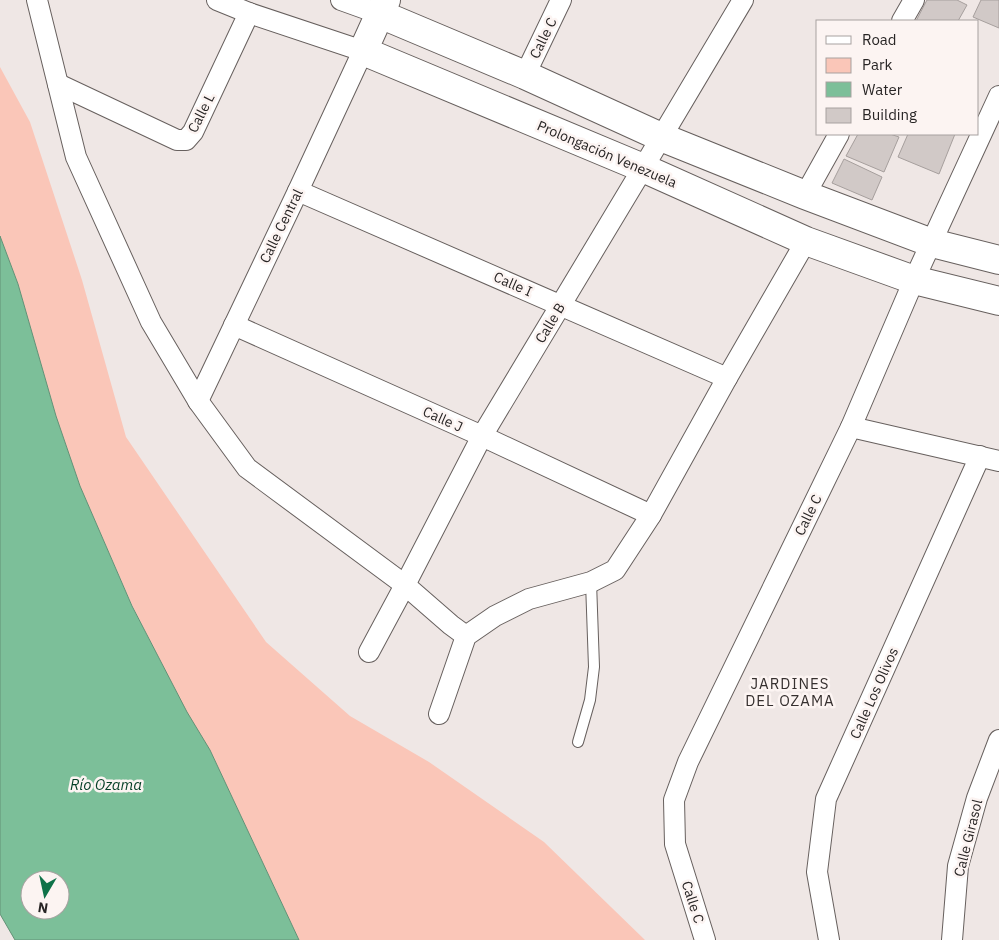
<svg xmlns="http://www.w3.org/2000/svg" width="999" height="940" viewBox="0 0 999 940" font-family="'IBM Plex Sans',sans-serif">
<style>
.green{fill:#fac6b8}
.water{fill:#7cbf99;stroke:#639176;fill-rule:evenodd}
.building{fill:#d1c9c7;stroke:#a69f9d}
.lines{fill:none;stroke-linecap:round;stroke-linejoin:round}
.lane-casing{stroke:#67605e;stroke-width:12}
.street-casing{stroke:#67605e;stroke-width:22}
.secondary-casing{stroke:#67605e;stroke-width:30}
.lane{stroke:#fff;stroke-width:10}
.street{stroke:#fff;stroke-width:20}
.secondary{stroke:#fff;stroke-width:28}
.labels{text-anchor:middle;dominant-baseline:central;stroke-width:5;stroke-linejoin:round;paint-order:stroke}
.street-label{font-size:14px;fill:#282525;stroke:#fcf4f2}
.neighbourhood-label{font-size:15px;letter-spacing:1px;fill:#36302f;stroke:#fcf4f2}
.water-label{font-size:15px;font-style:italic;fill:#043e25;stroke:#fcf4f2}
</style>
<rect width="100%" height="100%" fill="#efe7e5"/>
<polygon class="green" points="0,67 30,122 82,280 126,437 266,642 350,716 429,762 544,842 645,940 299,940 210,750 187,713 132,605 80,486 56,416 18,284 0,236"/>
<path class="water" d="M0,236L18,284L56,416L80,486L132,606L187,712L210,750L299,940H15L0,914ZM30,880H60V910H30Z"/>
<g class="building">
<polygon points="927,0 957,0 967,5 958,21 916,21"/>
<polygon points="981,0 999,0 999,28 973,17"/>
<polygon points="858,134 890,134 899,137 884,172 846,156"/>
<polygon points="908,134 955,134 939,174 898,157"/>
<polygon points="844,159 882,177 872,200 832,183"/>
</g>
<g class="lines">
<defs>
<polyline id="lane" points="578,742 590,700 594,667 591,582"/>
<g id="street">
<polyline points="37,0 38,4 76,157 151,322 198,401 247,468 405,585 451,625 466,636"/>
<polyline points="341,0 380,14"/>
<polyline points="902,21 914,0"/>
<polyline points="525,75 561,0"/>
<polyline points="58,84 177,140 186,140 193,132 249,13"/>
<polyline points="298,191 727,378"/>
<polyline points="805,195 839,134"/>
<polyline points="234,325 482,436 651,515"/>
<polyline points="198,401 298,191 363,51 249,13 217,0"/>
<polyline points="851,427 999,461"/>
<polyline points="369,652 405,585 482,436 643,168 743,0"/>
<polyline points="439,714 466,636 495,616 529,599 591,582 615,570 651,515 727,378 806,241"/>
<polyline points="705,940 675,844 674,800 688,762 851,427 914,280 999,96"/>
<polyline points="829,940 817,872 826,799 980,456"/>
<polyline points="952,940 958,866 977,798 999,740"/>
</g>
<g id="secondary">
<polyline points="386,0 363,51 643,168 806,241 914,280 999,301"/>
<polyline points="380,14 525,75 661,137 805,195 932,243 999,260"/>
</g>
</defs>
<use href="#lane" class="lane-casing"/>
<use href="#street" class="street-casing"/>
<use href="#secondary" class="secondary-casing"/>
<use href="#lane" class="lane"/>
<use href="#street" class="street"/>
<use href="#secondary" class="secondary"/>
</g>
<g class="labels">
<g class="street-label">
<text transform="translate(543 38) rotate(-64)">Calle C</text>
<text transform="translate(201 113) rotate(-63)">Calle L</text>
<text transform="translate(607 154) rotate(23)">Prolongación Venezuela</text>
<text transform="translate(281 226) rotate(-64)">Calle Central</text>
<text transform="translate(513 284) rotate(24)">Calle I</text>
<text transform="translate(550 323) rotate(-59)">Calle B</text>
<text transform="translate(443 419) rotate(24)">Calle J</text>
<text transform="translate(808 515) rotate(-64)">Calle C</text>
<text transform="translate(874 693) rotate(-66)">Calle Los Olivos</text>
<text transform="translate(968 838) rotate(-76)">Calle Girasol</text>
<text transform="translate(693 902) rotate(72)">Calle C</text>
</g>
<g class="neighbourhood-label">
<text x="790" y="683">JARDINES<tspan x="790" dy="17">DEL OZAMA</tspan></text>
</g>
<g class="water-label">
<text x="106" y="784">Río Ozama</text>
</g>
</g>
<rect x="816" y="20" width="162" height="115" fill="#fcf4f2" stroke="#a7a1a0"/>
<rect x="826" y="36" width="25" height="8" fill="#ffffff" stroke="#a7a1a0"/>
<text x="862" y="45" font-size="15" fill="#282525">Road</text>
<rect x="826" y="58" width="25" height="15" fill="#fac6b8" stroke="#a7a1a0"/>
<text x="862" y="70" font-size="15" fill="#282525">Park</text>
<rect x="826" y="82" width="25" height="15" fill="#7cbf99" stroke="#a7a1a0"/>
<text x="862" y="95" font-size="15" fill="#282525">Water</text>
<rect x="826" y="108" width="25" height="15" fill="#d1c9c7" stroke="#a7a1a0"/>
<text x="862" y="120" font-size="15" fill="#282525">Building</text>
<g transform="translate(45 895) rotate(189)"><circle r="24" fill="#fcf4f2" stroke="#a7a1a0"/>
<path d="M0-4L9 19L0 12L-9 19Z" fill="#0f7249"/>
<text y="-8" font-size="14" font-weight="bold" text-anchor="middle" fill="#282525">N</text>
</g>
</svg>
